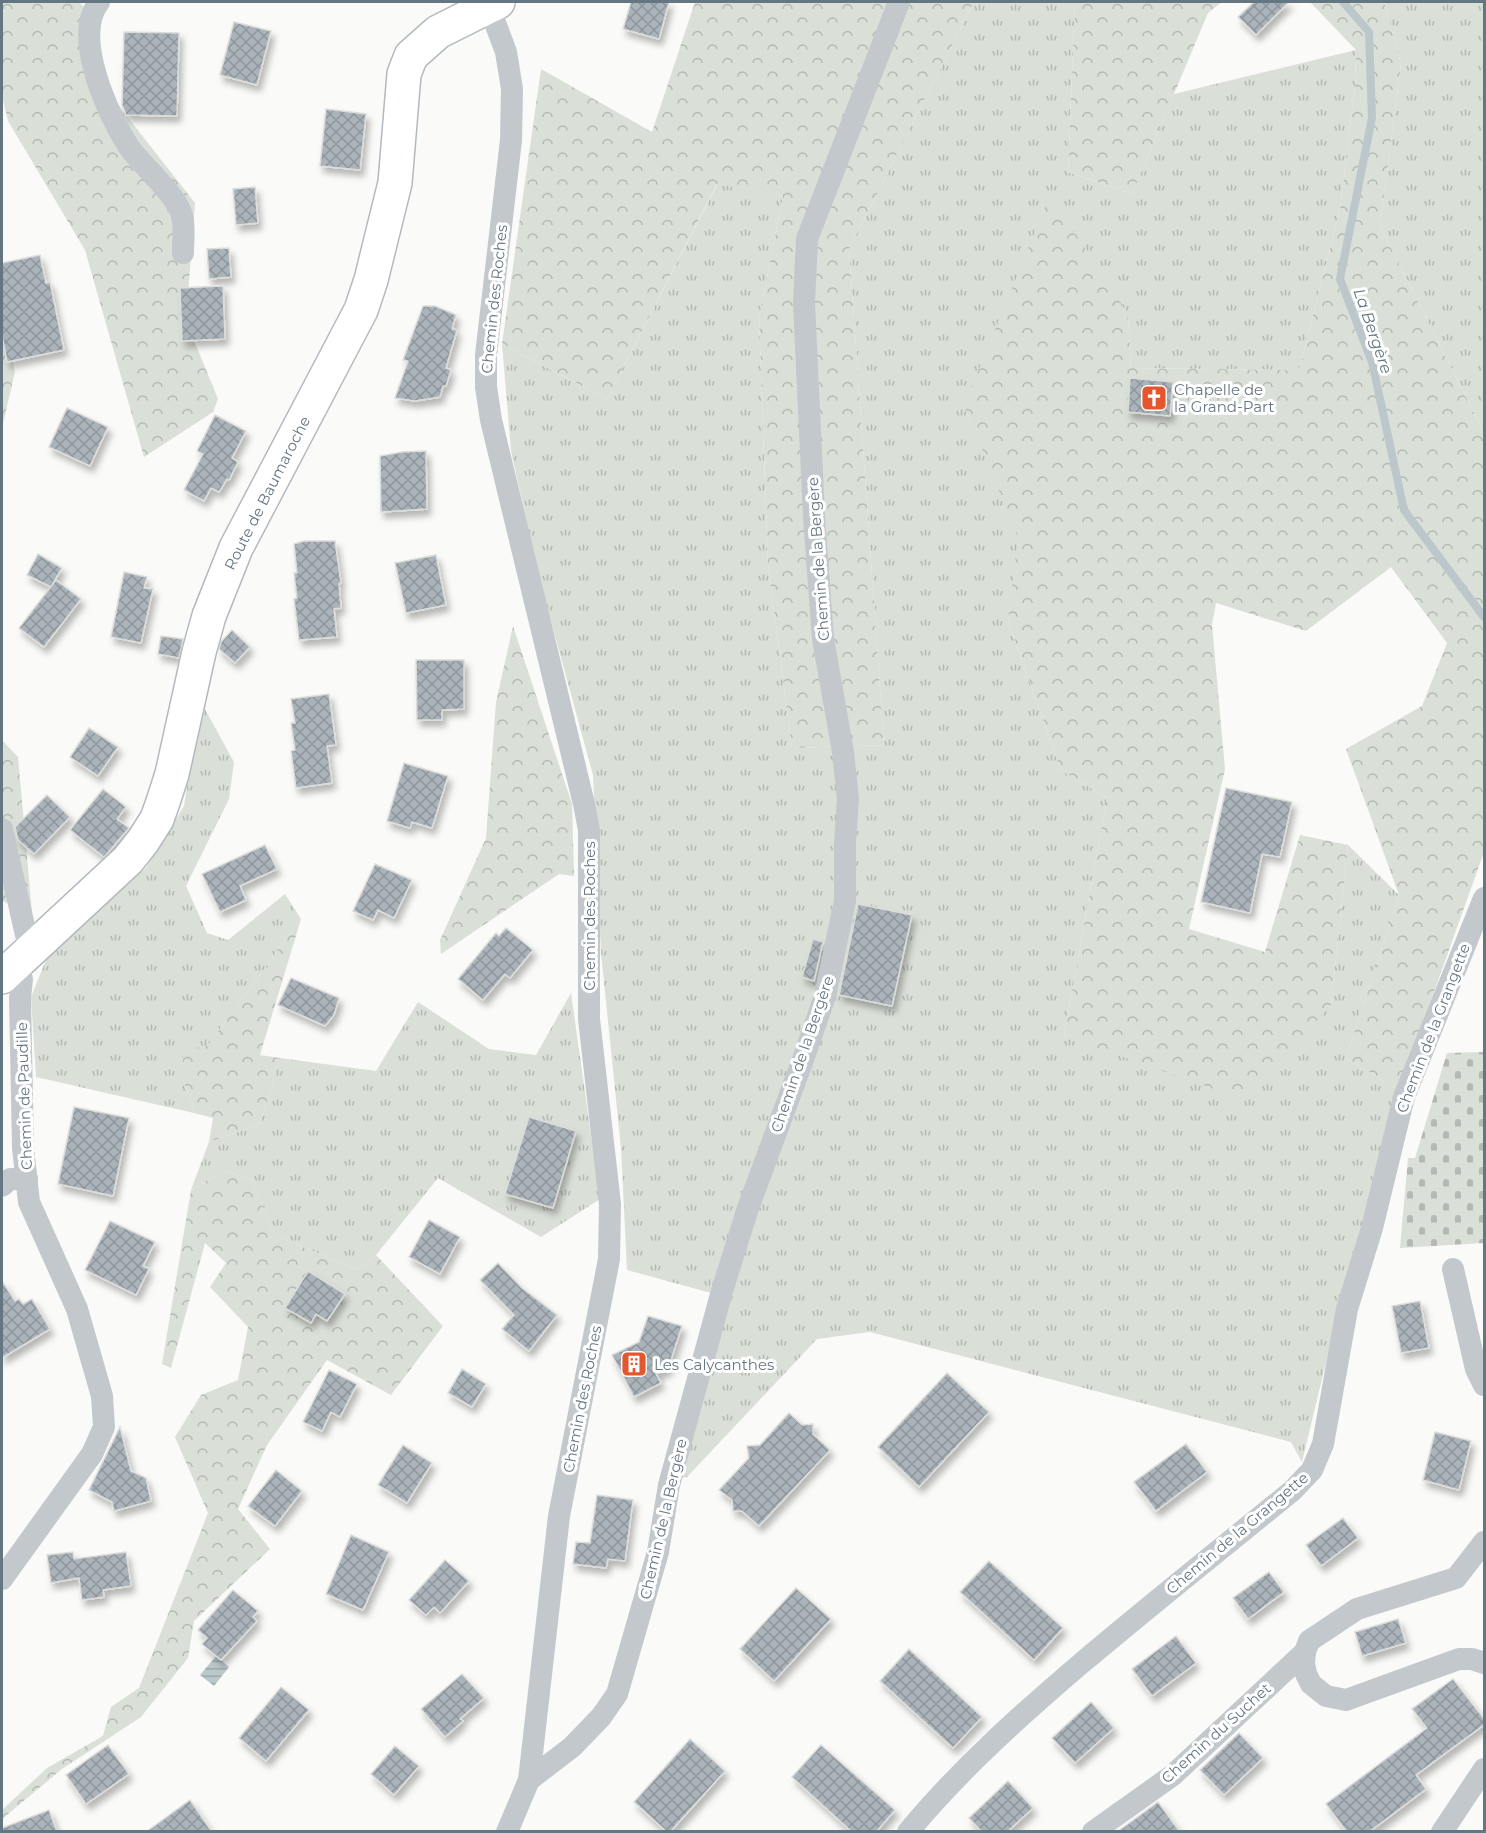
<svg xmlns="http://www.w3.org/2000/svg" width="1486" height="1833" viewBox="0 0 1486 1833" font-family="Montserrat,sans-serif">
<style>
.grass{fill:url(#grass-tufts)}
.forest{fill:url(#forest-crowns)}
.cemetery{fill:url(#cemetery-stones)}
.water{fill:url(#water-rules)}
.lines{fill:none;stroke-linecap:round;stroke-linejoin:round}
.stream{stroke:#bbc7cb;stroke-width:8}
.building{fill:url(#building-cross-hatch);stroke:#dcdcda;stroke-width:1.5;filter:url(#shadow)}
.secondary-casing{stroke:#b3babf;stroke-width:36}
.street{stroke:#c3c8cc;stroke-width:22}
.secondary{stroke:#fff;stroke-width:33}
.labels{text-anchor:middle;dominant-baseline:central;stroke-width:6;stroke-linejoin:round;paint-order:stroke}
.street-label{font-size:15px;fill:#657683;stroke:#fff}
.poi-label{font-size:15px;fill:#657683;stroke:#fff;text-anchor:start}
.water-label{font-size:16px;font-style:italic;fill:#60757c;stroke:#fff}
</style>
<defs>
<pattern id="grass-tufts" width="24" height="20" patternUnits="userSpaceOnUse" patternTransform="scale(1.5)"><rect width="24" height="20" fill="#dadfd7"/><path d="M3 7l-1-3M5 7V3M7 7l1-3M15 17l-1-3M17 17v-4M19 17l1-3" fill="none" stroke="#b4b9b4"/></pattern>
<pattern id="forest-crowns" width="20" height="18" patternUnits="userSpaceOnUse" patternTransform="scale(1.5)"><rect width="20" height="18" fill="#dadfd7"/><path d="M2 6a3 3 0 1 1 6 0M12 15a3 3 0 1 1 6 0" fill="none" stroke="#b4b9b4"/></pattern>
<pattern id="cemetery-stones" width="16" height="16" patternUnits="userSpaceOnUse" patternTransform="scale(1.5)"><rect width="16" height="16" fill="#dadfd7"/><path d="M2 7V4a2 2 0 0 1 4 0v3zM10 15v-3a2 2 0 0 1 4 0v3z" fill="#b4b9b4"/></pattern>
<pattern id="water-rules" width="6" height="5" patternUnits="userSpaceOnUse" patternTransform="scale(1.5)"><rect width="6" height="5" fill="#bbc7cb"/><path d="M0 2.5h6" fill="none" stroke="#9ca6aa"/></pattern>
<pattern id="building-cross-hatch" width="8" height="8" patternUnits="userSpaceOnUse" patternTransform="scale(1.5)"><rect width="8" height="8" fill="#aab3b9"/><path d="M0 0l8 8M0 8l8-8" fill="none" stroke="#8e969c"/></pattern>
<filter id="shadow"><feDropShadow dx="3.5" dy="6" stdDeviation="3" flood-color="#0004"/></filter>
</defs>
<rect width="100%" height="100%" fill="#fafaf8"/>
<g class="grass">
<polygon points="974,2 1075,2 1068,172 1132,194 1174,94 1356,50 1355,85 1340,209 1299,370 1131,368 1128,314 964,406 1019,537 1008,621 1061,770 1107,798 1064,1036 1331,1005 1348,845 1399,895 1346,1058 1399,1090 1340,1304 1302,1462 1291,1442 870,1332 817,1339 687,1477 668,1480 711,1293 627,1270 621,1148 601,953 593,775 539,577 511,451 502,344 607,399 718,183 783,196 759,318 768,565 792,748 884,745 849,249"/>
<polygon points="1384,2 1484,2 1484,433 1380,226 1401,64"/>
<polygon points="201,702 234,762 229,799 186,886 207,933 228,940 285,894 301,919 183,1079 194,1113 36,1077 31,997 48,955 146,868 184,806"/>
<polygon points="571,993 600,1199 541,1237 438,1178 376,1255 357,1270 275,1235 251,1179 223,1171 191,1190 209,1142 260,1124 280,1058 376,1071 418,1002 489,1049 536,1055"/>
</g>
<g class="forest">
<polygon points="2,2 79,2 92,15 97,78 195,203 186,321 218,399 213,412 144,457 85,250 8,121 2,96"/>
<polygon points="695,2 974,2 849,249 884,745 792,748 768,565 759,318 783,196 717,184 607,399 502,344 541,69 652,132"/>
<polygon points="1075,2 1222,2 1208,13 1132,194 1068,172"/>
<polygon points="1310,2 1384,2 1401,64 1380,226 1484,433 1484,852 1399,1090 1346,1058 1399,895 1346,749 1422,706 1447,643 1391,567 1306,631 1216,603 1212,625 1225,769 1189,929 1265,952 1300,835 1348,845 1331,1005 1245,1100 1064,1036 1107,798 1061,770 1008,621 1018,537 964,406 1050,195 1128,314 1131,368 1299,370 1340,209 1355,85 1356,50"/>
<polygon points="2,313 15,372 2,428"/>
<polygon points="513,626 572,804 574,876 559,874 441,954 440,940 486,838 496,702"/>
<polygon points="2,740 18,757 32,912 2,901"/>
<polygon points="301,919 260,1055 280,1058 260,1124 209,1142 213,1118 194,1113 183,1079 183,1051 208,1045"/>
<polygon points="223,1171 251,1179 275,1235 357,1270 376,1255 443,1326 391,1395 327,1360 267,1445 238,1509 270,1549 194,1621 188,1658 141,1717 62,1769 2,1819 2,1810 47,1768 103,1736 111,1707 139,1688 208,1513 175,1437 201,1395 238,1380 248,1327 210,1287 226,1263 205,1243 171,1368 162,1364 191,1190"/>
</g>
<polygon class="cemetery" points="1484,1052 1484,1243 1400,1248 1408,1158 1415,1158 1447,1053"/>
<polygon class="water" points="216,1656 229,1667 214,1686 200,1675"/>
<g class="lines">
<polyline class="stream" points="1343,2 1369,32 1372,118 1340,279 1372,362 1404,510 1484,617"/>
</g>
<g class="building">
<polygon points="631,2 669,2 659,39 623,29"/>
<polygon points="1254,2 1289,2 1256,35 1238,17"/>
<polygon points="234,22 271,31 257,85 220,75"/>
<polygon points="124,32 179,33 177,116 126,115 122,105"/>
<polygon points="326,109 366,114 360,170 320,166"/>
<polygon points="255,187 258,223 236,225 233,189"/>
<polygon points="229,248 231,277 209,279 207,249"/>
<polygon points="40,255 46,283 50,282 64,350 7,362 2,335 2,263"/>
<polygon points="223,286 225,339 182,341 180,288"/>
<polygon points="423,306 435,306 456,315 452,329 457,330 446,368 451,370 446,386 443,386 440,397 415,401 395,398 408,361 403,360"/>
<polygon points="1130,378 1173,382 1170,416 1128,412"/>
<polygon points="67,408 108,427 90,466 49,447"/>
<polygon points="215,415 246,431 232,458 238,462 229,480 227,479 219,492 211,488 204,501 184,490 203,454 197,451"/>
<polygon points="426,451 427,509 381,512 380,456 402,452"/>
<polygon points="304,541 335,541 341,583 339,584 341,608 334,609 337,637 299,640 294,599 297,598 294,573 297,573 294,544"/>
<polygon points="38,554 62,568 51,587 27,575"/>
<polygon points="436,555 446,605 406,613 395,563"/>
<polygon points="124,572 147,577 144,588 153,589 141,643 111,637"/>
<polygon points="56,580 81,599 44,647 19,628"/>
<polygon points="232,630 250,647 235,663 219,649 221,642"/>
<polygon points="161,636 183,639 179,658 158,654"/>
<polygon points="416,660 464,660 464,709 442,710 442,720 417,720"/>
<polygon points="329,694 336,745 327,746 332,783 296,788 291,751 295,750 291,723 295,723 291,699"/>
<polygon points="89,728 118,747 98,776 70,757"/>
<polygon points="404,763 448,776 432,828 412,822 410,828 387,821"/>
<polygon points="1226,788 1292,802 1280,857 1262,854 1250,913 1201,902"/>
<polygon points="103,789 126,807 117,819 129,828 104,857 70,830"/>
<polygon points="47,795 70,817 34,854 18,840 15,827"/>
<polygon points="265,845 277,869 240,886 246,900 220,912 202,874"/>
<polygon points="375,864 412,880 394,918 378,910 373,920 353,911"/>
<polygon points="858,904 912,915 892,1006 839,995"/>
<polygon points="506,928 533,950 510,978 505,974 483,1000 458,979 496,933 499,936"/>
<polygon points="813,939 823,942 814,981 802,977"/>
<polygon points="291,978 339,998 334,1015 325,1026 278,1005"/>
<polygon points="74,1107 129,1118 113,1196 58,1184"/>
<polygon points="529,1117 576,1131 553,1208 505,1194"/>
<polygon points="429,1220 460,1237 440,1274 409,1257"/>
<polygon points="110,1221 155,1242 143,1266 149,1269 136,1295 85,1270"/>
<polygon points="498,1263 522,1288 557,1315 529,1351 502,1329 514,1315 480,1280"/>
<polygon points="308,1271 345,1294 327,1321 316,1314 311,1323 285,1308"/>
<polygon points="2,1281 15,1301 19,1299 23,1304 32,1299 50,1329 2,1358"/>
<polygon points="1420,1301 1429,1348 1401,1353 1392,1306"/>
<polygon points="648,1316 682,1326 668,1369 656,1374 661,1383 634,1397 612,1355 639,1342"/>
<polygon points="462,1369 486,1384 472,1407 448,1393"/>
<polygon points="329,1370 357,1384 340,1417 331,1412 322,1431 303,1422"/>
<polygon points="947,1373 989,1412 919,1487 878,1447"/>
<polygon points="789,1413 802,1425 813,1424 813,1434 830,1450 759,1526 742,1511 733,1511 732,1500 719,1490 749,1458 747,1446 760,1445"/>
<polygon points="120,1427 131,1471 146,1478 151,1501 114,1511 112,1502 89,1490"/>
<polygon points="1435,1432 1471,1441 1459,1490 1423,1480"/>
<polygon points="1186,1444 1207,1472 1156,1511 1134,1482"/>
<polygon points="403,1445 432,1463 407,1503 378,1485"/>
<polygon points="276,1470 302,1491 275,1526 248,1506"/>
<polygon points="597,1495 633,1500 625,1561 608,1559 606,1568 573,1564 576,1542 590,1543"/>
<polygon points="1343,1518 1358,1538 1321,1566 1306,1545"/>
<polygon points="351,1535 389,1552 363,1610 326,1594"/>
<polygon points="73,1552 74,1559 126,1552 131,1586 103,1590 104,1597 82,1600 79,1578 51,1583 47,1555"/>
<polygon points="445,1560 469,1581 440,1613 434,1607 426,1615 409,1600"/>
<polygon points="989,1561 1063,1628 1034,1660 960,1592"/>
<polygon points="1269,1572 1284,1592 1248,1619 1233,1598"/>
<polygon points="796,1588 831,1619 774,1681 740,1649"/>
<polygon points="233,1590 258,1611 253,1617 257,1621 221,1660 202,1644 207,1638 198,1630"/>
<polygon points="1398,1619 1406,1643 1362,1656 1355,1632"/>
<polygon points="1176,1636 1196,1663 1152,1696 1132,1669"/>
<polygon points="909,1649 982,1717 953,1748 880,1681"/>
<polygon points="462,1674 484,1698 460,1719 463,1721 445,1737 421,1709"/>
<polygon points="1453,1679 1485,1720 1485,1724 1416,1775 1426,1789 1369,1832 1347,1832 1326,1804 1427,1728 1412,1709"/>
<polygon points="281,1687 309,1710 266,1761 239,1738"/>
<polygon points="1091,1702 1114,1728 1075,1763 1052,1738"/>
<polygon points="1239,1733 1263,1758 1224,1795 1200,1770"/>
<polygon points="690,1739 725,1771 670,1832 667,1832 634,1802"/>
<polygon points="108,1745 129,1774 86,1804 66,1775"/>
<polygon points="821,1745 895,1810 876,1832 852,1832 792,1777"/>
<polygon points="395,1746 419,1766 394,1795 371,1774"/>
<polygon points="1008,1781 1033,1808 1007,1832 982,1832 969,1818"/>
<polygon points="190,1800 212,1832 146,1832"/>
<polygon points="1158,1802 1180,1832 1117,1832"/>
<polygon points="49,1810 57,1832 2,1832 2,1828"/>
</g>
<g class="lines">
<defs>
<polyline id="secondary" points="2,977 128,860 143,841 157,819 164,799 172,774 199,652 209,616 236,548 361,310 371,280 395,183 404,74 411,56 438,32 498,2"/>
</defs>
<use href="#secondary" class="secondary-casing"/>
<g class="street">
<path d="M99,2C72,37 108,115 129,147C142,166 178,196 182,216C185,227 183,242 183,253"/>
<polyline points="492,2 494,20 506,52 512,89 511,140 486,355 486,387 491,420 584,804 589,830 589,1019 610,1204 609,1259 559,1516 529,1780 507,1832"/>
<polyline points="2,829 26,935 34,947"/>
<polyline points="2,1186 10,1179 27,1179"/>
<polyline points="1453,1269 1476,1369 1484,1385"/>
<polyline points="1484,1542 1456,1578 1357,1609 1309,1641 1305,1652 1304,1663 1306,1674 1311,1684 1326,1696 1346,1700 1459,1659 1472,1659 1484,1663"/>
<polyline points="2,1579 92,1454 104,1427 102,1396 77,1309 29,1202 23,1148 20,998 22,979 15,965"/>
<polyline points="529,1780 572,1747 601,1717 617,1694 658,1552 669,1485 722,1291 748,1208 804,1057 825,996 845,901 845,843 848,799 843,752 823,639 814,517 804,303 807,239 899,2"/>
<path d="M908,1832C961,1768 1022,1714 1084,1661C1153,1603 1223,1547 1292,1491L1312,1470L1323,1444L1347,1309L1372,1228L1404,1097L1484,898"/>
<polyline points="1093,1832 1173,1775 1305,1652"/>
<polyline points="1442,1832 1484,1769"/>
</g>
<use href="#secondary" class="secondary"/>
</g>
<defs>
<symbol id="church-square" viewBox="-11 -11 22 22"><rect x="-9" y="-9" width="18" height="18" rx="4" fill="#e4572e" stroke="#fff"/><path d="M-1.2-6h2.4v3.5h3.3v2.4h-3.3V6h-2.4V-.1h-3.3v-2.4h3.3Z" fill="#fff"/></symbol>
<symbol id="building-square" viewBox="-11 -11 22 22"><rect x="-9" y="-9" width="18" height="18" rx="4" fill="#e4572e" stroke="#fff"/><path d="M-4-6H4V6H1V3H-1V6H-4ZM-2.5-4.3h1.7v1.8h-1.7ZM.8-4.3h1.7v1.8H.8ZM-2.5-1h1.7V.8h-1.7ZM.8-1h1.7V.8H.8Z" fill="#fff"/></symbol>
</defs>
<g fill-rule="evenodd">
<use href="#church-square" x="1139" y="383" width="30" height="30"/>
<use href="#building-square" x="619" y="1349" width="30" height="30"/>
</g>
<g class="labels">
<g class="street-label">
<text transform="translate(494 299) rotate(-84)">Chemin des Roches</text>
<text transform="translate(267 493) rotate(-63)">Route de Baumaroche</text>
<text transform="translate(818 559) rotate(-94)">Chemin de la Bergère</text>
<text transform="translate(589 916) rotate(-90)">Chemin des Roches</text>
<text transform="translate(1433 1028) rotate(-69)">Chemin de la Grangette</text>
<text transform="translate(802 1054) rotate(-71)">Chemin de la Bergère</text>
<text transform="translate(24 1096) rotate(-92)">Chemin de Paudille</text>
<text transform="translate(582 1399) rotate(-79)">Chemin des Roches</text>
<text transform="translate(663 1519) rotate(-77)">Chemin de la Bergère</text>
<text transform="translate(1237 1533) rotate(-40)">Chemin de la Grangette</text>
<text transform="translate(1216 1733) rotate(-42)">Chemin du Suchet</text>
</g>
<g class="poi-label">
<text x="1174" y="389">Chapelle de<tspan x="1174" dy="17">la Grand-Part</tspan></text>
<text x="654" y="1364">Les Calycanthes</text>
</g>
<g class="water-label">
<text transform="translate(1373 331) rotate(71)">La Bergère</text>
</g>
</g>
<rect width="1486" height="1833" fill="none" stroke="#657683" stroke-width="6"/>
</svg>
